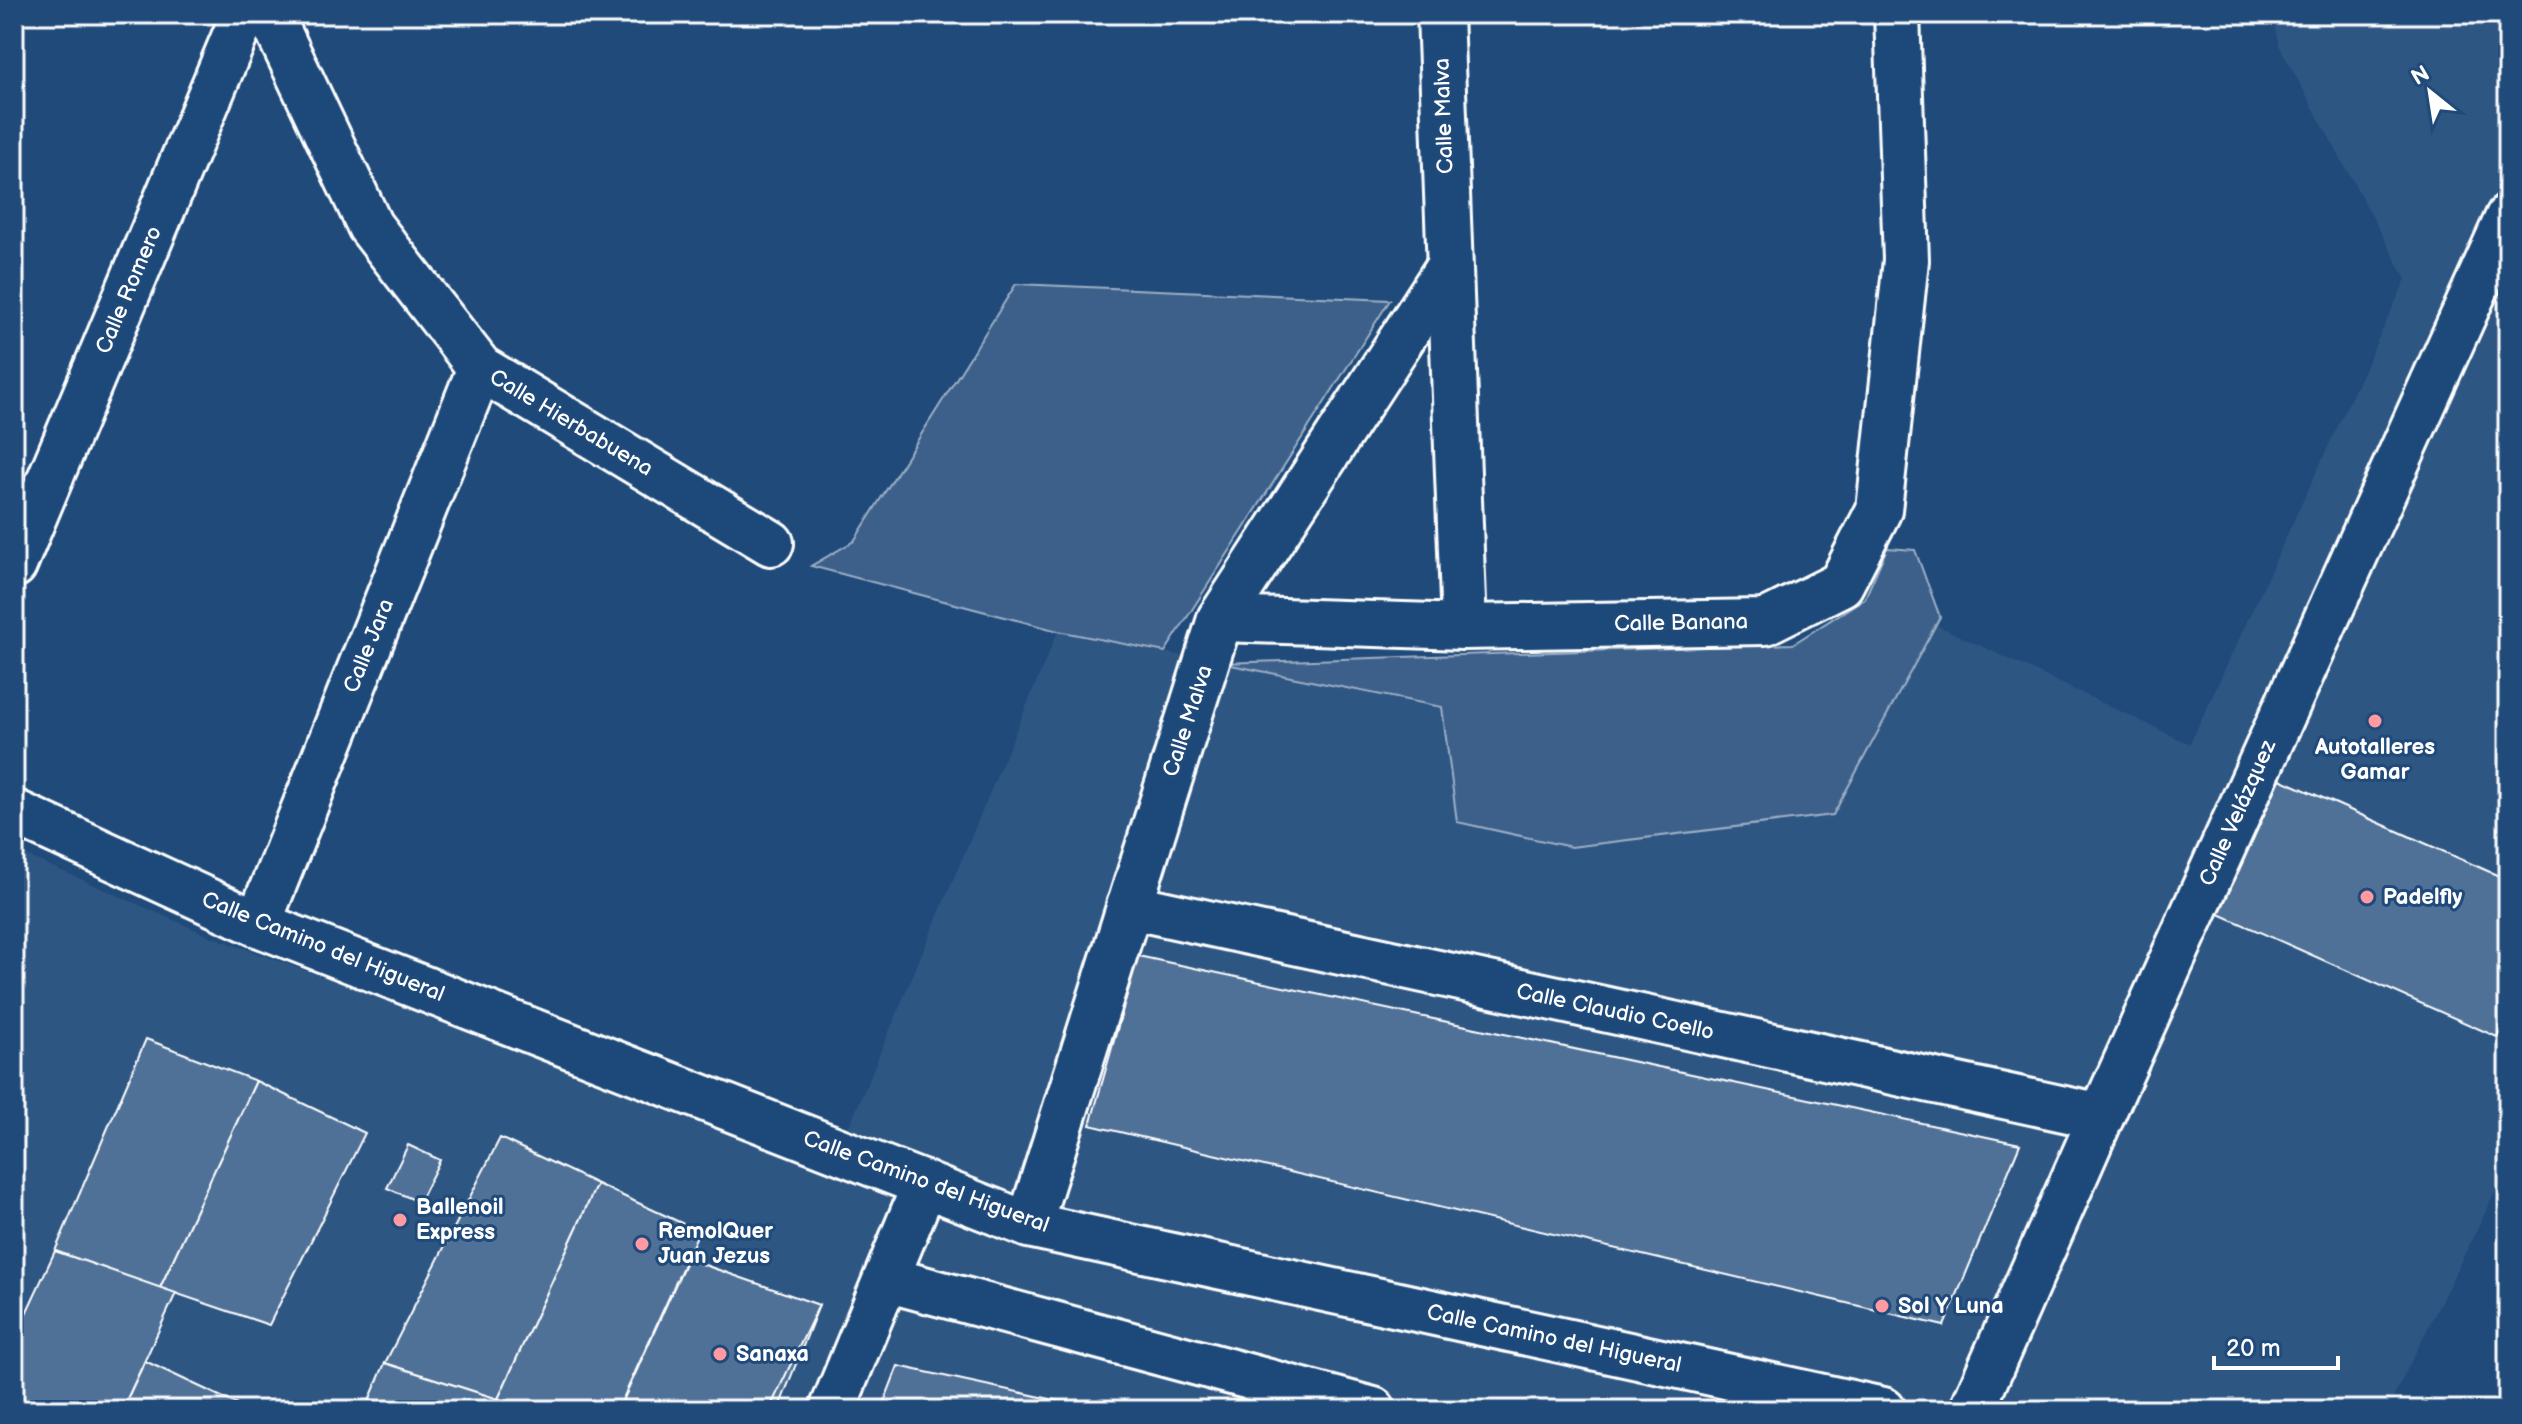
<svg xmlns="http://www.w3.org/2000/svg" width="2522" height="1424" viewBox="0 0 2522 1424" font-family="'Balsamiq Sans',sans-serif">
<style>
.built{fill:#2e5683}
.green{fill:#3c618b;stroke:#9eb0c5;stroke-width:2}
.building{fill:#507197;stroke:#fff;stroke-width:2}
.lines{fill:none;stroke-linecap:round;stroke-linejoin:round}
.minor-casing{stroke:#fff;stroke-width:50}
.minor{stroke:#1f4a7a;stroke-width:44}
.poi-dot{fill:#ff9aa2;stroke:#1f4a7a;stroke-width:3}
.labels{text-anchor:middle;dominant-baseline:central;stroke-width:6;stroke-linejoin:round;paint-order:stroke}
.street-label{font-size:22px;fill:#fff;stroke:#1f4a7a}
.poi-label{font-size:22px;font-weight:bold;fill:#fff;stroke:#1f4a7a;text-anchor:start}
</style>
<rect width="100%" height="100%" fill="#1f4a7a"/>
<filter id="ink" filterUnits="userSpaceOnUse"><feTurbulence type="fractalNoise" baseFrequency=".0125" numOctaves="2"/><feDisplacementMap in="SourceGraphic" scale="16" xChannelSelector="R" yChannelSelector="G"/><feConvolveMatrix kernelMatrix="1 2 1 2 8 2 1 2 1" color-interpolation-filters="sRGB"/></filter>
<g filter="url(#ink)">
<polygon class="built" points="2271,14 2508,14 2508,1167 2387,1410 14,1410 14,850 210,936 834,1162 1058,631 1442,707 1457,821 1833,815 1934,624 2190,744 2406,279 2279,45"/>
<g class="green">
<polygon points="1016,284 1390,300 1165,652 1058,631 811,566 854,541"/>
<polygon points="1887,548 1915,550 1940,617 1833,815 1571,847 1457,822 1442,707 1221,663 1793,644 1865,598"/>
</g>
<g class="building">
<polygon points="2280,779 2508,880 2508,1014 2497,1037 2219,914"/>
<polygon points="1138,956 2020,1144 1944,1326 1090,1125"/>
<polygon points="146,1039 256,1081 160,1288 55,1251"/>
<polygon points="256,1081 365,1133 269,1325 160,1288"/>
<polygon points="500,1138 597,1184 498,1399 385,1363"/>
<polygon points="408,1145 440,1160 419,1202 387,1188"/>
<polygon points="597,1184 699,1231 618,1410 535,1410 498,1399"/>
<polygon points="55,1251 176,1293 122,1410 14,1410 14,1339"/>
<polygon points="687,1259 819,1305 778,1410 618,1410"/>
<polygon points="687,1259 819,1305 769,1410 642,1410 622,1403"/>
<polygon points="145,1361 243,1407 241,1410 122,1410"/>
<polygon points="385,1363 498,1399 493,1410 365,1410"/>
<polygon points="898,1366 1101,1410 881,1410"/>
<polygon points="498,1399 535,1410 493,1410"/>
</g>
<g class="lines">
<defs>
<g id="minor">
<polyline points="270,14 370,226 480,368 771,543"/>
<polyline points="1440,14 1464,627"/>
<polyline points="14,565 244,14"/>
<polyline points="1220,619 1464,627 1765,622 1841,584 1879,510 1906,260 1897,14"/>
<polyline points="14,812 258,924 1029,1225 1883,1410"/>
<polyline points="1129,906 2101,1117"/>
<polyline points="258,924 480,368"/>
<polyline points="1029,1225 1220,619 1449,266"/>
<polyline points="886,1279 1373,1410"/>
<polyline points="832,1410 925,1184"/>
<polyline points="1972,1410 2101,1117 2508,217"/>
</g>
</defs>
<use href="#minor" class="minor-casing"/>
<use href="#minor" class="minor"/>
</g>
</g>
<g class="poi-dot">
<circle cx="2375" cy="721" r="8"/>
<circle cx="2367" cy="897" r="8"/>
<circle cx="400" cy="1220" r="8"/>
<circle cx="642" cy="1244" r="8"/>
<circle cx="1882" cy="1306" r="8"/>
<circle cx="720" cy="1354" r="8"/>
</g>
<g class="labels">
<g class="street-label">
<text transform="translate(1444 116) rotate(-92)">Calle Malva</text>
<text transform="translate(129 290) rotate(-67)">Calle Romero</text>
<text transform="translate(571 423) rotate(31)">Calle Hierbabuena</text>
<text transform="translate(1681 623) rotate(-1)">Calle Banana</text>
<text transform="translate(369 646) rotate(-68)">Calle Jara</text>
<text transform="translate(1188 721) rotate(-72)">Calle Malva</text>
<text transform="translate(2238 813) rotate(-66)">Calle Velázquez</text>
<text transform="translate(323 947) rotate(22)">Calle Camino del Higueral</text>
<text transform="translate(1615 1012) rotate(12)">Calle Claudio Coello</text>
<text transform="translate(926 1182) rotate(20)">Calle Camino del Higueral</text>
<text transform="translate(1554 1339) rotate(12)">Calle Camino del Higueral</text>
</g>
<g class="poi-label">
<text x="2375" y="747" text-anchor="middle">Autotalleres<tspan x="2375" dy="25">Gamar</tspan></text>
<text x="2383" y="897">Padelfly</text>
<text x="416" y="1207">Ballenoil<tspan x="416" dy="25">Express</tspan></text>
<text x="658" y="1231">RemolQuer<tspan x="658" dy="25">Juan Jezus</tspan></text>
<text x="1898" y="1306">Sol Y Luna</text>
<text x="736" y="1354">Sanaxa</text>
</g>
</g>
<rect width="2522" height="1424" fill="none" stroke="#1f4a7a" stroke-width="48"/>
<rect x="24" y="24" width="2474" height="1376" fill="none" stroke="#fff" stroke-width="3" filter="url(#ink)"/>
<g transform="translate(2430 92) rotate(330)" stroke="#1f4a7a" stroke-width="6" paint-order="stroke">
<path d="M0-6L14 30L0 20L-14 30Z" fill="#ffffff"/>
<text y="-12" font-size="22" font-weight="bold" text-anchor="middle" fill="#ffffff">N</text>
</g>
<path d="M2214 1356v12h124v-12" fill="none" stroke="#ffffff" stroke-width="4"/>
<text x="2226" y="1356" font-size="24" fill="#ffffff" stroke="#1f4a7a" stroke-width="6" paint-order="stroke">20 m</text>
</svg>
